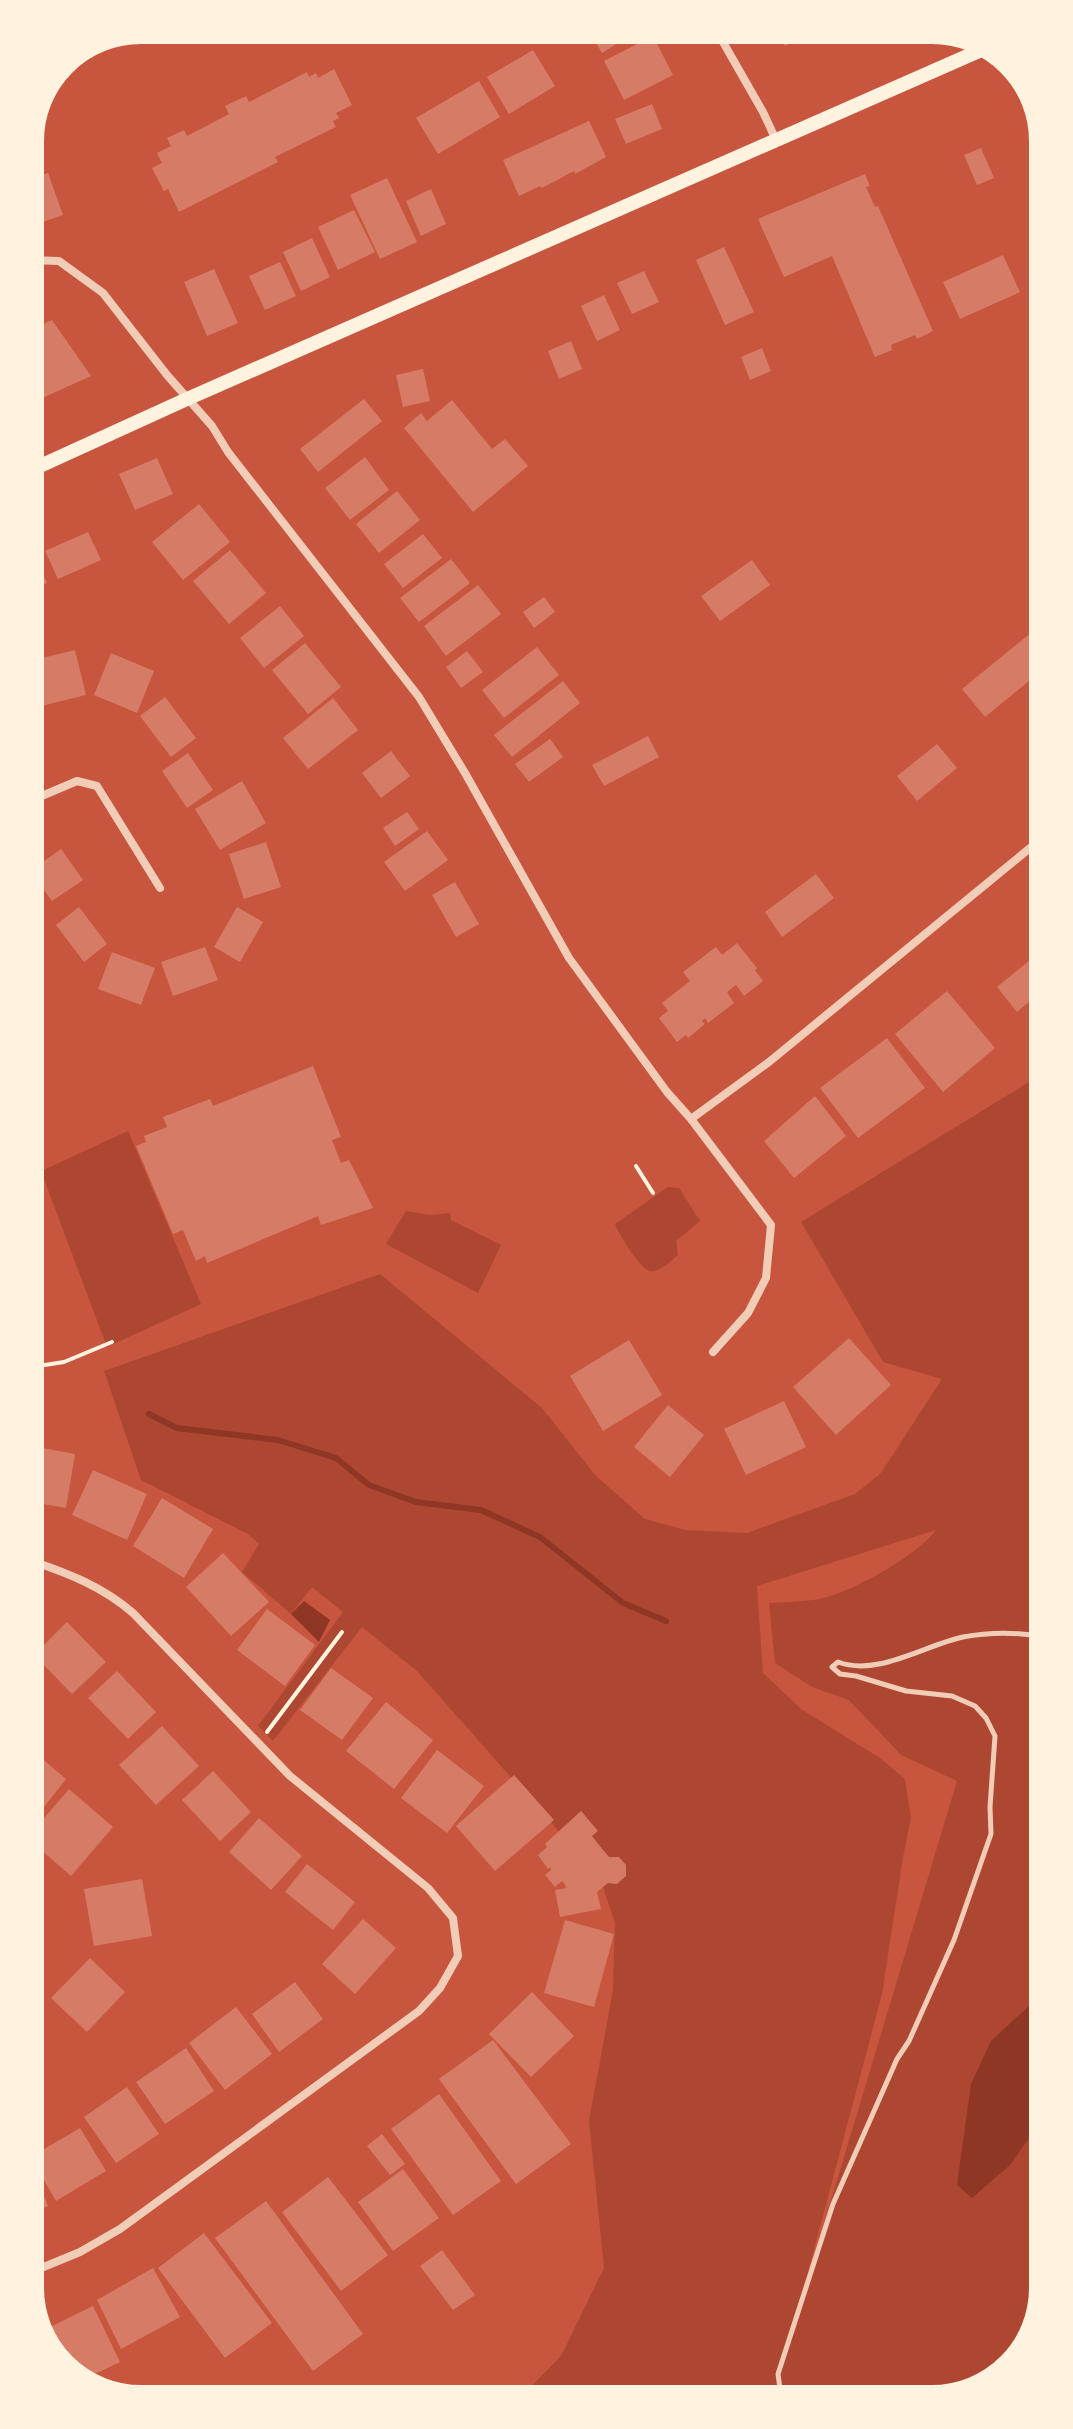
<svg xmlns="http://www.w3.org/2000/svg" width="1073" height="2429" viewBox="0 0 1073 2429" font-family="'Zilla Slab',serif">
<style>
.green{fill:#ae4732;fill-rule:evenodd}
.water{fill:#8f3625}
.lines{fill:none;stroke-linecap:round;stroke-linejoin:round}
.stream{stroke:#8f3625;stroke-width:6}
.building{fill:#d67c66}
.path{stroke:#fff3e0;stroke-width:4}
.service{stroke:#f1ccb7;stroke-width:5}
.minor{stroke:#f1ccb7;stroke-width:8}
.secondary{stroke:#fff3e0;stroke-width:14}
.rim{fill:none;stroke:#fff3e0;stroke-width:4}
</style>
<rect width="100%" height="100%" fill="#c8553d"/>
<g class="green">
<path d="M1042,1074L1045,2289L1022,2356L969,2395L520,2398L561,2356L604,2268L589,2121L613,1990L615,1923L600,1878L417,1671L362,1627L273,1741L258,1726L343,1612L312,1587L291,1614L242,1572L259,1544L248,1534L141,1480L104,1371L380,1274L542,1408L596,1476L645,1519L685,1530L747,1533L855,1494L881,1473L942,1379L883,1362L801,1222ZM936,1530C916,1556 853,1592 819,1599C803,1602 785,1602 769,1603L775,1663L812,1687L849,1700L901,1755L957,1781L820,2237L808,2289L809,2268L882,1994L903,1857L911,1818L905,1779L880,1758L801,1709L763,1673L757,1586Z"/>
<polygon points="128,1131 201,1304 107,1347 41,1171"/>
<path d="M668,1187L679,1188L700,1221L676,1241L678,1255C672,1260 659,1273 650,1271C640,1269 618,1233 615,1224Z"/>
<polygon points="406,1211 430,1215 450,1213 451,1220 501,1245 478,1293 386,1244"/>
</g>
<g class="water">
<polygon points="304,1601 330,1620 319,1642 291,1614"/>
<polygon points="1044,1992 1045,2115 1011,2164 972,2198 957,2185 971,2084 991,2041"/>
</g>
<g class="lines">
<polyline class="stream" points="149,1414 177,1428 278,1440 336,1458 369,1485 416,1502 481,1510 540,1537 623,1603 666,1621"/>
</g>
<g class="building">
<polygon points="587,28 642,28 602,53"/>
<polygon points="776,28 818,28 785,46"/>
<polygon points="653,36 673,75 624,100 604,61"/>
<polygon points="533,50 555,86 509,114 487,77"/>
<polygon points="334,69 352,105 336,113 339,118 333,121 336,127 275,157 278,162 179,212 168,189 164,191 152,168 162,163 157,153 171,146 167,138 184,130 187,136 229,114 225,106 246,96 249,102 307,72 309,77 316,73 318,78"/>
<polygon points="479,81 500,117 438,154 416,118"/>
<polygon points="652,104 662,129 626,144 615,119"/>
<polygon points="589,121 606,157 575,174 574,171 542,188 540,186 519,196 503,160"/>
<polygon points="981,148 994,178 977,185 964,155"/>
<polygon points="48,173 63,215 28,227 28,180"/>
<polygon points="865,174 870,186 866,187 875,207 878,206 933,331 917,339 915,335 891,345 892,350 875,357 832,256 784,277 758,219"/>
<polygon points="387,178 417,242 380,259 350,195"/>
<polygon points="431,189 446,224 421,236 406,201"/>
<polygon points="354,210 375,252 338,270 318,227"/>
<polygon points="312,238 330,277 301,291 283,252"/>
<polygon points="724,247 754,312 725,325 696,260"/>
<polygon points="1003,255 1020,292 960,319 943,282"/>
<polygon points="280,262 296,296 265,310 249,276"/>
<polygon points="214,269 238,323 207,336 184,282"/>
<polygon points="644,271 659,302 632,314 617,283"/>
<polygon points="604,295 620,330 597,341 581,306"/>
<polygon points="52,320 91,376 29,404 29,330"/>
<polygon points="571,341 582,369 559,379 548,351"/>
<polygon points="762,348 771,371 750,380 741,357"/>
<polygon points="423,369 430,401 403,407 396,375"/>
<polygon points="364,399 382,421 318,472 300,449"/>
<polygon points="452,400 492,449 505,439 528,466 473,512 404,428 421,413 427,421"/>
<polygon points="365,457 389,490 350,520 325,488"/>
<polygon points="157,458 173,494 135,510 119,474"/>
<polygon points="397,491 420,520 379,553 356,524"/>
<polygon points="199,504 230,542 183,580 152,542"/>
<polygon points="88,532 101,560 58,579 45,551"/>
<polygon points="423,534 442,558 403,588 384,564"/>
<polygon points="230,550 266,593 229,624 193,581"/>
<polygon points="33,554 47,583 29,591 29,555"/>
<polygon points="451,559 470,583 419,622 400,598"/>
<polygon points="752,560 770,585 720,621 701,596"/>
<polygon points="478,585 501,614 446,656 424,626"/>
<polygon points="544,597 555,612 534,628 523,612"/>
<polygon points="280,606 304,636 264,668 240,638"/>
<polygon points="1033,631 1040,641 1040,672 985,717 962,689"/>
<polygon points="305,643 341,687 308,714 272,670"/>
<polygon points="537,647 559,675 504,718 482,690"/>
<polygon points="75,650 86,695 41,706 30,661"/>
<polygon points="467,651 483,672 461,688 446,667"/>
<polygon points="111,653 154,671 137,713 94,695"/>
<polygon points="563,681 580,703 512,757 494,735"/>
<polygon points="165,697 196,738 171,757 140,716"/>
<polygon points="333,698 358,730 308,769 283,738"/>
<polygon points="648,736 659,757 604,786 592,765"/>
<polygon points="550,739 563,757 529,782 515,764"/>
<polygon points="937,744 957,768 917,801 897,776"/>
<polygon points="391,751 410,776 381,798 362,773"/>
<polygon points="188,753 213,790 187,808 162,771"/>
<polygon points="242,781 266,823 220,850 195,809"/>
<polygon points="407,812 419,829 395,846 383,828"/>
<polygon points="427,831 448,860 405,891 384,862"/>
<polygon points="266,842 281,887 244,899 229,854"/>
<polygon points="61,849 83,880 52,901 30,871"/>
<polygon points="816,874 834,898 782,937 765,912"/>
<polygon points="455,882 479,924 456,937 432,895"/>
<polygon points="79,907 107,944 84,962 56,925"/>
<polygon points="237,907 263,922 240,962 214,947"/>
<polygon points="737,943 757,968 755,970 763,981 744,996 736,985 727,992 734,1003 708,1023 705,1018 702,1021 705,1024 688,1038 686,1035 677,1042 659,1018 668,1011 662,1003 690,981 683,972 716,947 722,955"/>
<polygon points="205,947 218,980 173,996 161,962"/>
<polygon points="112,952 155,968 141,1005 98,989"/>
<polygon points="1036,955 1041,961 1041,992 1017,1012 997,987"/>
<polygon points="947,991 995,1048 943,1092 895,1034"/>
<polygon points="887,1038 925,1088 858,1138 820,1088"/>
<polygon points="313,1066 341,1137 332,1140 341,1163 349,1160 373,1208 321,1225 318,1216 207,1263 205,1256 196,1261 183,1230 173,1234 136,1146 146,1142 144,1136 167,1127 163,1117 210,1099 213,1106"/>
<polygon points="815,1096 846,1136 794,1178 764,1141"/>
<polygon points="849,1338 891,1385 836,1435 793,1387"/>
<polygon points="629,1340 662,1395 603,1431 570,1376"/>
<polygon points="784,1401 806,1447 746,1475 724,1429"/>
<polygon points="668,1405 704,1435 670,1477 634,1447"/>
<polygon points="32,1446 75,1454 66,1508 32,1502"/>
<polygon points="93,1470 147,1494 127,1540 72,1515"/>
<polygon points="162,1498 213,1529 184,1578 133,1546"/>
<polygon points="223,1553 269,1602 231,1636 186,1587"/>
<polygon points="267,1609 315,1645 285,1686 237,1650"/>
<polygon points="67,1622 106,1662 72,1694 34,1655"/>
<polygon points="331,1668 373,1698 342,1740 300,1710"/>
<polygon points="117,1671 156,1712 128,1739 88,1698"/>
<polygon points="386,1702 433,1740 394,1789 346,1751"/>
<polygon points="162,1726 199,1766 156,1805 119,1765"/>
<polygon points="437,1750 484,1786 447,1833 401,1798"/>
<polygon points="33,1751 66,1779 33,1821"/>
<polygon points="213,1771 251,1812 220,1841 182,1800"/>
<polygon points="514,1775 554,1820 495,1871 456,1826"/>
<polygon points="69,1789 113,1827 71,1876 33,1843 33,1831"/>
<polygon points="581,1811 598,1831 592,1836 603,1850 609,1857 619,1857 626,1865 626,1876 617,1884 608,1883 597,1892 601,1909 560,1917 555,1890 566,1888 565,1884 562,1881 555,1887 545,1875 551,1870 550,1867 548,1869 538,1855 547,1847 545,1844"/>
<polygon points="259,1818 302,1856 271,1890 229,1852"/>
<polygon points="307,1864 355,1902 333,1930 285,1892"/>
<polygon points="142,1879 152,1936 94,1946 84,1889"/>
<polygon points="363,1919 396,1948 355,1994 322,1964"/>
<polygon points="565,1920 614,1934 594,2007 544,1993"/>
<polygon points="90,1958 125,1992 87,2032 51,1998"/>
<polygon points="295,1982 323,2019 279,2052 252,2014"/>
<polygon points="532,1992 574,2036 531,2077 489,2034"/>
<polygon points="236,2007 272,2054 225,2090 189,2043"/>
<polygon points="493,2040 571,2144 516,2184 439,2079"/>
<polygon points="186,2048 214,2091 165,2124 136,2082"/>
<polygon points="127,2087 159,2134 116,2163 84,2117"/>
<polygon points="439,2094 501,2181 453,2215 391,2129"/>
<polygon points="80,2128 106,2171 56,2201 34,2163 34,2155"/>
<polygon points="382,2134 405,2164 390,2175 367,2146"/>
<polygon points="403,2169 439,2218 393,2251 358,2202"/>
<polygon points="34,2171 48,2206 34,2212"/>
<polygon points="328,2177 388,2255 341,2291 282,2212"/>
<polygon points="266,2201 363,2334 313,2371 215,2238"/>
<polygon points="204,2233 272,2323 225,2358 158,2268"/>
<polygon points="442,2250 475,2295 453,2310 420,2266"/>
<polygon points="153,2268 180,2317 121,2349 97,2300"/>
<polygon points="93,2306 120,2362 80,2381 72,2377 40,2332"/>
</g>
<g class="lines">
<g class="path">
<polyline points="636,1166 653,1193"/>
<polyline points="32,1367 64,1362 112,1342"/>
<polyline points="267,1732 342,1632"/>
</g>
<path class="service" d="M781,2396L778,2374L833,2204L897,2059L909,2041L954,1940L991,1834L990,1807L995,1736L986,1718L975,1706L952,1696L906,1691L856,1676L840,1674L832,1667L838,1662C877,1677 925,1645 963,1637C990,1632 1017,1632 1043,1637"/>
<g class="minor">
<polyline points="715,28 763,112 776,140"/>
<polyline points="29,260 59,261 103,293 167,375 212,426 228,452 419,697 465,773 569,958 667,1092 691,1119 771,1225 766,1278 748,1313 713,1352"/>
<polyline points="30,801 77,781 97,786 160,888"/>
<polyline points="691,1119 769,1062 1041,839"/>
<path d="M32,1561C70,1574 103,1587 133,1613L290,1776L428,1888L453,1918L458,1956L440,1988L419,2011L120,2229L80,2252L34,2271"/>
</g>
<polyline class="secondary" points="29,471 187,399 988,47"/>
</g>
<path d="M0 0H1073V2429H0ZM141 42H932A99 99 0 0 1 1031 141V2288A99 99 0 0 1 932 2387H141A99 99 0 0 1 42 2288V141A99 99 0 0 1 141 42Z" fill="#fff3e0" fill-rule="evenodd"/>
<path class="rim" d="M141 42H932A99 99 0 0 1 1031 141V2288A99 99 0 0 1 932 2387H141A99 99 0 0 1 42 2288V141A99 99 0 0 1 141 42Z"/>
</svg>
